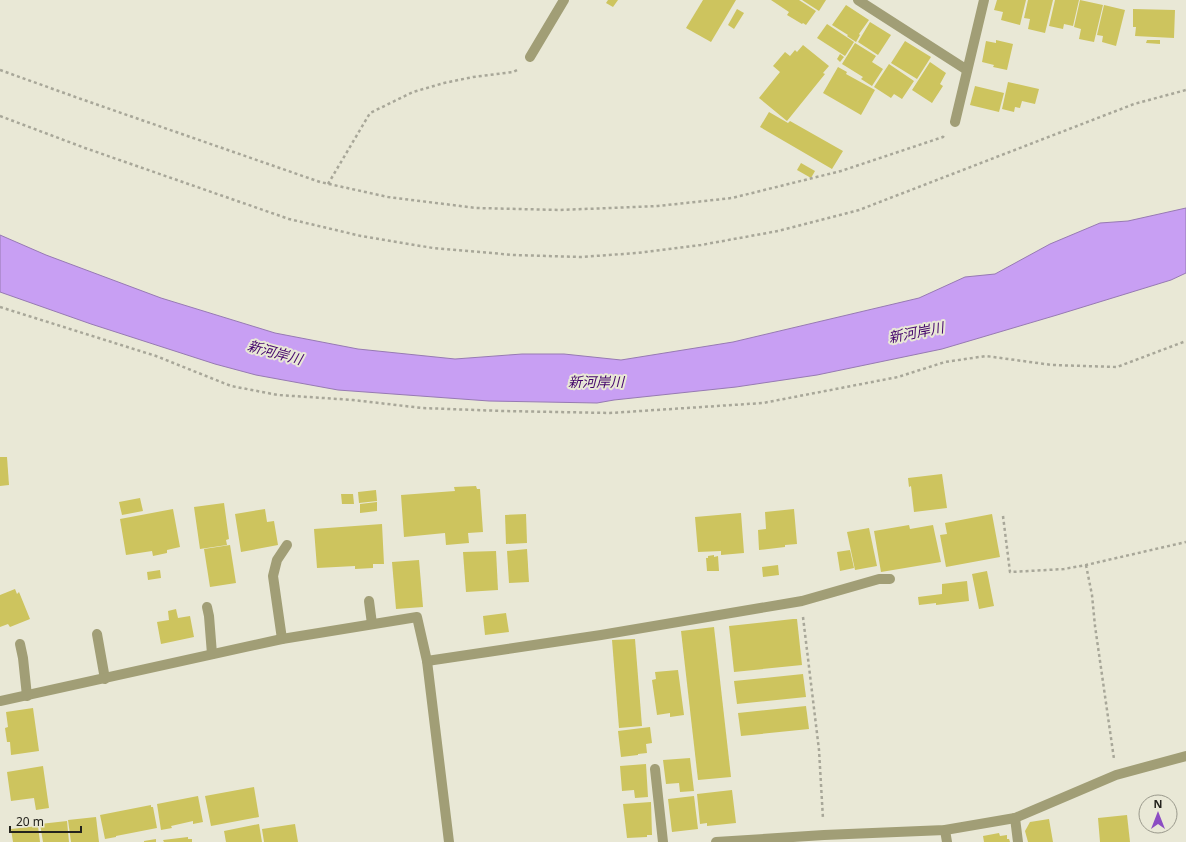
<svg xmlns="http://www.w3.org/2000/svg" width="1186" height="842" viewBox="0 0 1186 842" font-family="'Noto Sans','Noto Sans JP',sans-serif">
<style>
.water{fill:#c89ff3;stroke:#977ab3}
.building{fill:#cdc45e}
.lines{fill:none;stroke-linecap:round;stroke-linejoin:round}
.path{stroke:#a8a799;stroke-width:2.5;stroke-dasharray:3 3;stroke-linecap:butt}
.minor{stroke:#a19e76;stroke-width:10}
.labels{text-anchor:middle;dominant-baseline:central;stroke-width:4;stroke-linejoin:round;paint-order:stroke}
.water-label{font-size:14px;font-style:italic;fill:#43036b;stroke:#e9e8d6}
</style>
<rect width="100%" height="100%" fill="#e9e8d6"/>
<polygon class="water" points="1186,208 1186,273 1171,280 1057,315 942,349 817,375 736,387 614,400 597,403 489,401 338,390 256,375 215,364 91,324 0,292 0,235 46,255 161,298 275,333 358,349 455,359 522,354 564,354 621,360 733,342 919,298 965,277 995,274 1050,244 1100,223 1128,221"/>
<g class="building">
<polygon points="608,0 618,0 613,7 606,3"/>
<polygon points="703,0 736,0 711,42 686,28"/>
<polygon points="771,0 799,0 816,11 806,25 803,23 802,24 787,15 789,12"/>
<polygon points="802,0 826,0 819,11"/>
<polygon points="997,0 1026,0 1020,25 1001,20 1003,12 994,10"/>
<polygon points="1028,0 1053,0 1045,33 1028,29 1030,19 1024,18"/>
<polygon points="1055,0 1079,0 1073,26 1064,24 1063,29 1049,26"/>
<polygon points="1080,0 1103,5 1094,42 1079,39 1081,29 1074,27"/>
<polygon points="846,5 869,20 859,34 860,35 856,42 847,36 848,35 832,25"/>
<polygon points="1104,5 1125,10 1116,46 1102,42 1103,36 1097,35"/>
<polygon points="737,9 744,13 734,29 728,25"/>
<polygon points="1133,9 1175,10 1174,38 1135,36 1136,27 1133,27"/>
<polygon points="870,22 891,35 878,55 858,42"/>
<polygon points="827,24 854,42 845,56 817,38"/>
<polygon points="996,40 1013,44 1007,70 993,67 994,65 982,62 986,41 996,43"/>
<polygon points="1147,40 1160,40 1160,44 1146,43"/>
<polygon points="905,41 931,57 917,79 891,63"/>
<polygon points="855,43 876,56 872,62 883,69 872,86 861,79 863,77 842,64"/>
<polygon points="803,45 829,66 823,73 825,74 787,121 759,98 780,72 773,66 785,52 790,56 795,50 797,52"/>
<polygon points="840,54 844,57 840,62 837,59"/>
<polygon points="930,62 946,73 940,84 943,86 932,103 912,90"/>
<polygon points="889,64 914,81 902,99 894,94 891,98 874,87"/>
<polygon points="838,67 847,72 846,74 875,90 861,115 823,93"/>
<polygon points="1008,82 1039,89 1035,104 1022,101 1020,108 1015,107 1014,112 1002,109"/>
<polygon points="975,86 1004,93 999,112 970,105"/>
<polygon points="769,112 788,123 790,121 843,151 832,169 760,127"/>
<polygon points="801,163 815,171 811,178 797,170"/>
<polygon points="0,457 7,457 9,485 0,486"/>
<polygon points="942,474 947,508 914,512 911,486 909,487 908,478"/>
<polygon points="476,486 477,489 480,489 483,532 468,533 469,543 446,545 445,533 404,537 401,495 455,491 454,487"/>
<polygon points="376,490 377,501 359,503 358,492"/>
<polygon points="341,494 353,494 354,504 342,504"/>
<polygon points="140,498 143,511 122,515 119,502"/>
<polygon points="377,502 377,511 360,513 360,504"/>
<polygon points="224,503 229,539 226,540 227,545 200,549 194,507"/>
<polygon points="173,509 180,547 167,550 167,553 153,556 152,551 126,555 120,519"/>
<polygon points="265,509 267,522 274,521 278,545 241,552 235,514"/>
<polygon points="794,509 797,544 785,545 785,547 759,550 758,530 766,529 765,512"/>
<polygon points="741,513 744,553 721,555 721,551 698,552 695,517"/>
<polygon points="526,514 527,543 506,544 505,515"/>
<polygon points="992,514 1000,557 946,567 940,535 947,534 945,523"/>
<polygon points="382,524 384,564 373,564 373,568 355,569 355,566 317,568 314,529"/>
<polygon points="909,525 910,529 933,525 941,562 881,572 874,531"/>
<polygon points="869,528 877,566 855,570 847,532"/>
<polygon points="230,545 236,583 210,587 204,549"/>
<polygon points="527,549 529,582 509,583 507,551"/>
<polygon points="850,550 854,568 840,571 837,552"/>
<polygon points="496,551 498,590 466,592 463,552"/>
<polygon points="714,555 714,557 718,556 719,571 707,571 706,558 708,558 708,556"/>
<polygon points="419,560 423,607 396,609 392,562"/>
<polygon points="778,565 779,575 763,577 762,567"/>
<polygon points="160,570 161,578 148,580 147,572"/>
<polygon points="987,571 994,606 979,609 972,574"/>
<polygon points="967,581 969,601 936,605 936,603 919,605 918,597 942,594 942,584"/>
<polygon points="15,589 17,594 19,592 30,619 10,627 8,624 0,627 0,595"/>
<polygon points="176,609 178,618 190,616 194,637 161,644 157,622 169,620 168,611"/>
<polygon points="506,613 509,632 485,635 483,616"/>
<polygon points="793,619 797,619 802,665 734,672 729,626"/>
<polygon points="714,627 731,777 698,780 681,631"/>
<polygon points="635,639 642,726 619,728 612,640"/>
<polygon points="678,670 684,715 670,717 670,713 657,715 652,680 656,679 655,672"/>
<polygon points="803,674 806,697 737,704 734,681"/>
<polygon points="806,706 809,729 741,736 738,713"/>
<polygon points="33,708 39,751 11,755 10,742 7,742 5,728 8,727 6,712"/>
<polygon points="650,727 652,743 646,744 647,753 638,754 638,755 621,757 618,731"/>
<polygon points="690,758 694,791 680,792 679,783 666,784 663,760"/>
<polygon points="646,764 648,797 635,798 634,790 622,791 620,766"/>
<polygon points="43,766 49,808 36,810 34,798 11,801 7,772"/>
<polygon points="254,787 259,817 211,826 205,796"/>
<polygon points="732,790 736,823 707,826 707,823 700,824 697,794"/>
<polygon points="198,796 203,822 193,824 193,821 171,826 172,828 161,830 157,804"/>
<polygon points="694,796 698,829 672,832 668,799"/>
<polygon points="651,802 652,835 647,835 647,837 627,838 623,804"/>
<polygon points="151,805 151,807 153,807 157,828 116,836 116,837 105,839 100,815"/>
<polygon points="1127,815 1130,842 1100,842 1098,818"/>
<polygon points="96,817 99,842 71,842 68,820"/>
<polygon points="1049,819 1053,842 1028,842 1025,831 1030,822"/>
<polygon points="67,821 69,842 43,842 40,824"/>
<polygon points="259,824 262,842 226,842 224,831"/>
<polygon points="295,824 298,842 264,842 262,829"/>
<polygon points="38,826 40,842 13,842 11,829"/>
<polygon points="999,833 1000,836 1007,835 1007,839 1009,839 1010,842 984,842 983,836"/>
<polygon points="188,837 188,839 192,839 192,842 164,842 163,840"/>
<polygon points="156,839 156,842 144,842 144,841"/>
</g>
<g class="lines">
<g class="path">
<polyline points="0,70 81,99 320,182 388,197 476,208 560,210 658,206 732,198 841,171 943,137 945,134"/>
<polyline points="0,116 85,148 289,219 361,236 433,248 514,255 581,257 637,253 701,245 778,231 859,210 1134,104 1186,90"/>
<polyline points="328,184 370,113 413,92 444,83 473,77 513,72 519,69"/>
<polyline points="0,307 156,356 231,386 278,395 353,400 422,408 503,411 610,413 763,403 898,377 945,362 986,356 1052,365 1117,367 1186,341"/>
<polyline points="1003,516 1010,572 1064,569 1086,565 1186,542"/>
<polyline points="1086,565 1092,595 1095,626 1114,759"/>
<polyline points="803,617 819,750 823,819"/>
</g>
<g class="minor">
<polyline points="858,0 967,70"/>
<polyline points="530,57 564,0"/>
<polyline points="955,122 984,0"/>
<polyline points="369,601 372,624"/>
<polyline points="207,607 209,616 212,654"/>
<polyline points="97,634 105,679"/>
<polyline points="282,639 273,576 277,560 287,545"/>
<polyline points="20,644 23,658 27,696"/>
<polyline points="427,661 601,635 802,601 879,579 890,579"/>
<polyline points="0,701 282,639 417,617 427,661 449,842"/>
<polyline points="655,769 663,842"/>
<polyline points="1015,818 1018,842"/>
<polyline points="945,830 947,842"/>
<polyline points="716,842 824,835 945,830 1015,818 1116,775 1186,756"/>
</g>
</g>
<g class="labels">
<g class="water-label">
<text transform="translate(916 332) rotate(-11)">新河岸川</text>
<text transform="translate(275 352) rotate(15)">新河岸川</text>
<text x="596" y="381">新河岸川</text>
</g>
</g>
<g transform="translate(1158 814)"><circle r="19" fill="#e9e8d6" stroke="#9a998c"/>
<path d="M0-3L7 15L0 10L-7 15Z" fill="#8c4dc3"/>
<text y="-6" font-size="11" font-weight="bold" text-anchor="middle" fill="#24231d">N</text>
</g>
<path d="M10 826v6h71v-6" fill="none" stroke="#24231d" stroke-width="2"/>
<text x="16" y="826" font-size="12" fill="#24231d" stroke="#e9e8d6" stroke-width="3" paint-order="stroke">20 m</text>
</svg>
